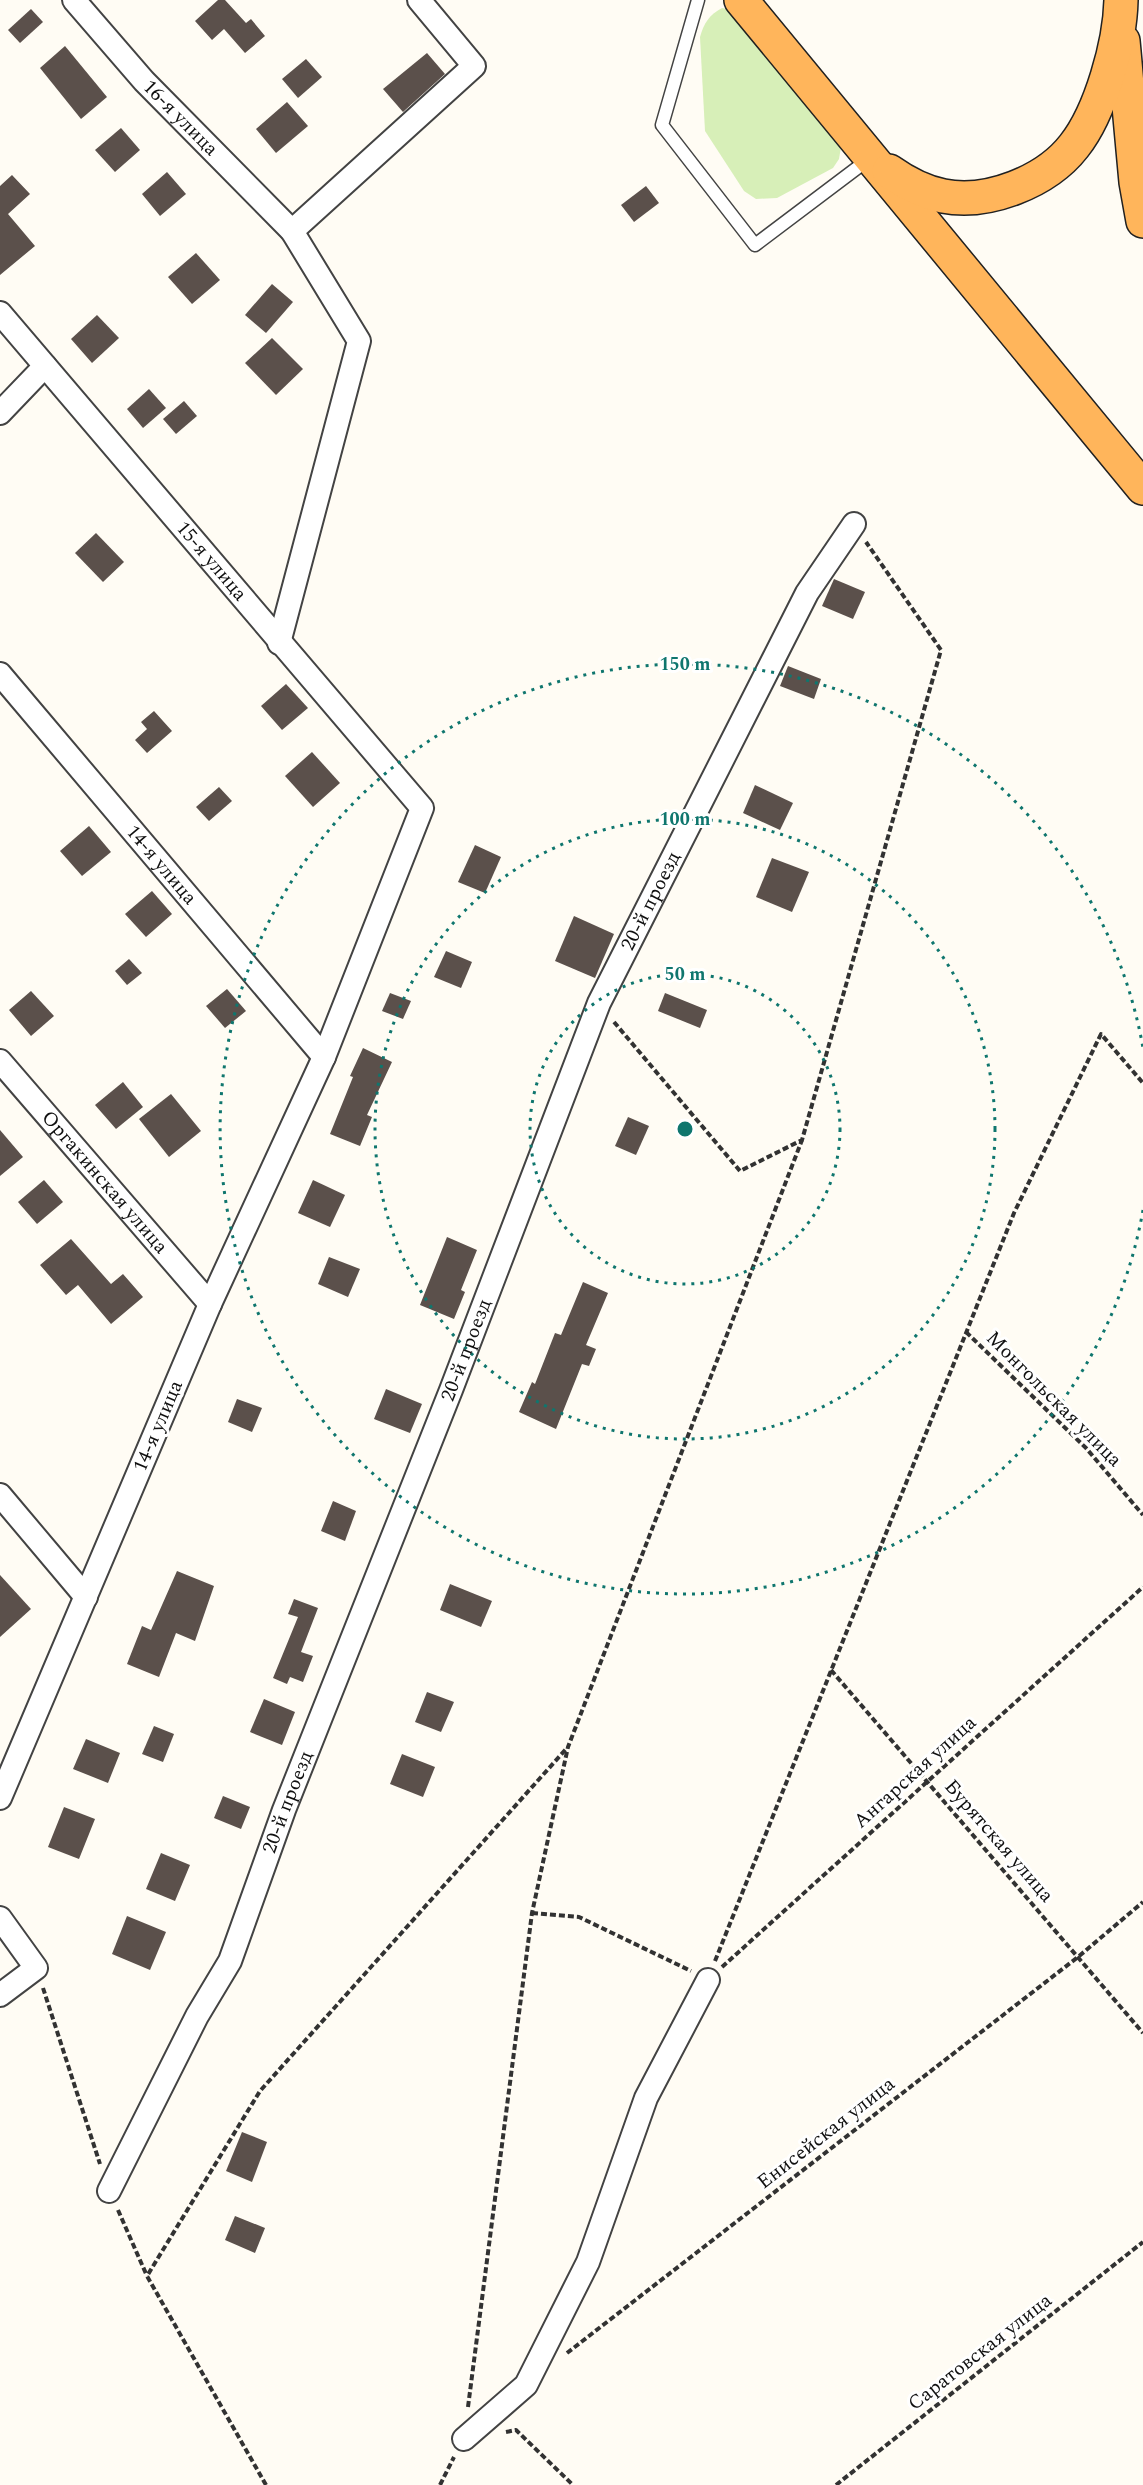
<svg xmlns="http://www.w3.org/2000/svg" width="1143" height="2485" viewBox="0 0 1143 2485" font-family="Spectral,serif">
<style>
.green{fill:#d7efb8}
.building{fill:#5b504b}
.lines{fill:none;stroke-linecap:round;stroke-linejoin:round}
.service-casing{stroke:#434343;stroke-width:15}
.minor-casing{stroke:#434343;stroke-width:26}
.trunk-casing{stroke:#212121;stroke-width:36}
.path{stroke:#323232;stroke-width:4;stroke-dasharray:6 3;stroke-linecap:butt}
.service{stroke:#fff;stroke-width:12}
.minor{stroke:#fff;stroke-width:22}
.trunk{stroke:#ffb55b;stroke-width:33}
.ring{fill:none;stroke:#0f766e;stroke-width:3;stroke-dasharray:3 6}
.labels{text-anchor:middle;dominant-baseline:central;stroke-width:6;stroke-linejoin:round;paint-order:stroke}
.street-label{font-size:20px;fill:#101010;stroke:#fff}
.centre{fill:#0f766e;stroke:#fff;stroke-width:3}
.ring-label{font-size:18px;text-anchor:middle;font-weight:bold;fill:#0f766e;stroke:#fff;stroke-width:6;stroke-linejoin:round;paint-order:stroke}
</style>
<rect width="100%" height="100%" fill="#fffcf4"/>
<path class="green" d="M722,8L732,10L842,141L839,159L833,168L777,198L756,199L744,191L705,131L700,37C704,23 709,15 722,8Z"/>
<g class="building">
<polygon points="218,0 225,0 246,23 251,19 265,36 245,53 224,29 212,40 195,21"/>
<polygon points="31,9 43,22 20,43 8,30"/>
<polygon points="65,46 107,97 81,119 40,68"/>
<polygon points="427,53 445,74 403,112 383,89"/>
<polygon points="306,59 322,77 298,98 282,79"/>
<polygon points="287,102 308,126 276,153 256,129"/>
<polygon points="121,128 140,150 115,172 95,150"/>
<polygon points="167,172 186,194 160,216 142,194"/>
<polygon points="12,175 30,194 8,214 35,246 0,275 0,186"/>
<polygon points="646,186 659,203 634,222 621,205"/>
<polygon points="196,253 220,280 192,304 168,277"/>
<polygon points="272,284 293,302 266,333 245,315"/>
<polygon points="97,315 119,338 92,363 71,339"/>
<polygon points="272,338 303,369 276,395 245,363"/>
<polygon points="149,389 166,408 143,428 127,409"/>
<polygon points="184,401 197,416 176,434 163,419"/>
<polygon points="96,533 124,562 103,582 75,553"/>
<polygon points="834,579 865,592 853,619 822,606"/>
<polygon points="788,666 821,679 814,699 780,686"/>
<polygon points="286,684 308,708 282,730 261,706"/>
<polygon points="154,711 172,731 147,753 135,740 147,729 141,722"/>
<polygon points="312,752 340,783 313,807 285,776"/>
<polygon points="755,785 793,803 780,830 743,813"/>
<polygon points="219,787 232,801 209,821 196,807"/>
<polygon points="89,826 111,852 82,876 60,851"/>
<polygon points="475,845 501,857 485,893 458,882"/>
<polygon points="772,858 809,872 792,912 756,897"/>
<polygon points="152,891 172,914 146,937 125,914"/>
<polygon points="574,916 614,934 595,978 555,961"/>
<polygon points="446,951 472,962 461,988 434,977"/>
<polygon points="129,959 142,973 127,985 115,971"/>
<polygon points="227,989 246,1011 225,1028 206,1006"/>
<polygon points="31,991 54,1016 31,1036 9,1010"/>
<polygon points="390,993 411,1001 403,1019 382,1011"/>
<polygon points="665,993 707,1010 700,1028 658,1011"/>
<polygon points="363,1048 392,1062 367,1115 372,1117 360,1146 330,1134 353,1077 350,1076"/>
<polygon points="123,1082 143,1107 116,1129 95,1105"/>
<polygon points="171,1094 201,1131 169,1157 139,1119"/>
<polygon points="628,1117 649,1126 636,1155 615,1146"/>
<polygon points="0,1130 23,1157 0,1176"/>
<polygon points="44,1180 63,1202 37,1224 18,1202"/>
<polygon points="313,1180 345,1195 330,1227 298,1213"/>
<polygon points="447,1237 477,1250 461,1290 465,1292 454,1319 420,1305"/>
<polygon points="71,1239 111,1284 123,1274 143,1297 111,1324 78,1285 66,1295 40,1265"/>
<polygon points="329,1257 360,1269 348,1297 318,1284"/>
<polygon points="583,1282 608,1293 586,1345 596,1349 589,1366 582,1364 556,1429 519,1412 532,1382 535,1384 555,1333 561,1335"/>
<polygon points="386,1389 422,1404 410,1433 374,1419"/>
<polygon points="237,1399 262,1408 252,1432 228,1422"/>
<polygon points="333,1501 356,1511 345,1541 321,1531"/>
<polygon points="177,1571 214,1586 195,1641 176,1633 159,1677 127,1664 142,1626 151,1630"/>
<polygon points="0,1575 31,1609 0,1637"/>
<polygon points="450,1584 492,1601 481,1627 440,1610"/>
<polygon points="294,1599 318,1608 301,1652 313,1656 303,1682 290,1677 287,1684 273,1678 298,1617 288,1614"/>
<polygon points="427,1692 454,1702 441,1732 415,1722"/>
<polygon points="264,1699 295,1712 282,1745 250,1732"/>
<polygon points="154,1726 174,1734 163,1762 142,1754"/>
<polygon points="86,1739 120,1753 108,1783 73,1769"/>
<polygon points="402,1754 435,1767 423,1797 390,1784"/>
<polygon points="223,1796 250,1807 241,1829 214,1818"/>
<polygon points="64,1807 95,1819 79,1859 48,1847"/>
<polygon points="161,1853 190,1865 175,1901 146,1889"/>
<polygon points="127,1916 166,1932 150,1970 112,1954"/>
<polygon points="242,2132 267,2142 252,2182 226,2171"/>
<polygon points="235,2216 265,2228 255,2253 225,2240"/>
</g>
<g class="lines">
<defs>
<polyline id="service" points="698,0 662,125 755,245 869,159"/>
<g id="minor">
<path id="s1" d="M74,0L144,81L292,231"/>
<path id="s2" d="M0,313L422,808L324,1057L210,1304L0,1798"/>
<polyline points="0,413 45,366"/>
<polyline points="279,643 359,341 292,231 474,66 419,0"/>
<path id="s3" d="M0,674L324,1057"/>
<path id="s4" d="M0,1061L210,1304"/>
<polyline points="0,1495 86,1597"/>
<polyline points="0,1918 36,1968 0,1995"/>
<path id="s5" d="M109,2191L197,2016L230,1961L284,1810L451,1390L599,1003L807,593L854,524"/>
<polyline points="464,2439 526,2385 588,2262 646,2098 708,1980"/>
</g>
<g id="trunk">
<polyline points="741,0 1143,488"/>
<polyline points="1123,41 1136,182 1143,221"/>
<path d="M889,171C906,183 923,192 943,196C987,205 1046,182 1074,146C1101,112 1120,43 1121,0"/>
</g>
</defs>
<use href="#service" class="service-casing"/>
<use href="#minor" class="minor-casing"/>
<use href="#trunk" class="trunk-casing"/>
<g class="path">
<polyline points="614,1022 740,1171 802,1140 941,650 866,542"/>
<polyline points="966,1332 1086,1448 1143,1515"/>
<polyline points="831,1670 1143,2033"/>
<polyline points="532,1913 579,1917 691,1971"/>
<polyline points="715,1961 1014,1213 1101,1034 1143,1083"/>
<polyline points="722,1967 1143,1587"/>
<polyline points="43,1988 100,2164"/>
<polyline points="118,2210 147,2276"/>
<polyline points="567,2353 1078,1957 1143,1902"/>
<polyline points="468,2407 532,1913 568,1747 802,1140"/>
<polyline points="506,2432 516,2430 573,2485"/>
<polyline points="266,2485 147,2276 260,2091 567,1748"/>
<polyline points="440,2485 454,2457"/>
<polyline points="836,2485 1143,2242"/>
</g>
<use href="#service" class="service"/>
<use href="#minor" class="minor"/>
<use href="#trunk" class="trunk"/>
</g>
<g class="ring">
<circle cx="685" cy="1129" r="155"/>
<circle cx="685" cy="1129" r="310"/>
<path d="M1143 1210A465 465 0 1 1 1143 1048"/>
</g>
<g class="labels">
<g class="street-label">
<text stroke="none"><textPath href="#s1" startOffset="159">16-я улица</textPath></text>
<text stroke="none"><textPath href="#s2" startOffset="326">15-я улица</textPath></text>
<text stroke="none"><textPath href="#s3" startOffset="250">14-я улица</textPath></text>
<text stroke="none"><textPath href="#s5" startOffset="1401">20-й проезд</textPath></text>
<text stroke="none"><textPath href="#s4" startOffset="160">Оргакинская улица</textPath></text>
<text stroke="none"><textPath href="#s5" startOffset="915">20-й проезд</textPath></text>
<text transform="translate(1054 1399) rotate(45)">Монгольская улица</text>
<text transform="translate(158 1426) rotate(-67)">14-я улица</text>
<text transform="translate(915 1772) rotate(-42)">Ангарская улица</text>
<text stroke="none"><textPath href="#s5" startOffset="429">20-й проезд</textPath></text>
<text transform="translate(999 1841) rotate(49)">Бурятская улица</text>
<text transform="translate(826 2133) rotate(-38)">Енисейская улица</text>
<text transform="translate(980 2352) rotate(-38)">Саратовская улица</text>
</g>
</g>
<circle cx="685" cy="1129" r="9" class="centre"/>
<g class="ring-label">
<text x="685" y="670">150 m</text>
<text x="685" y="825">100 m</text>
<text x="685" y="980">50 m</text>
</g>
</svg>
